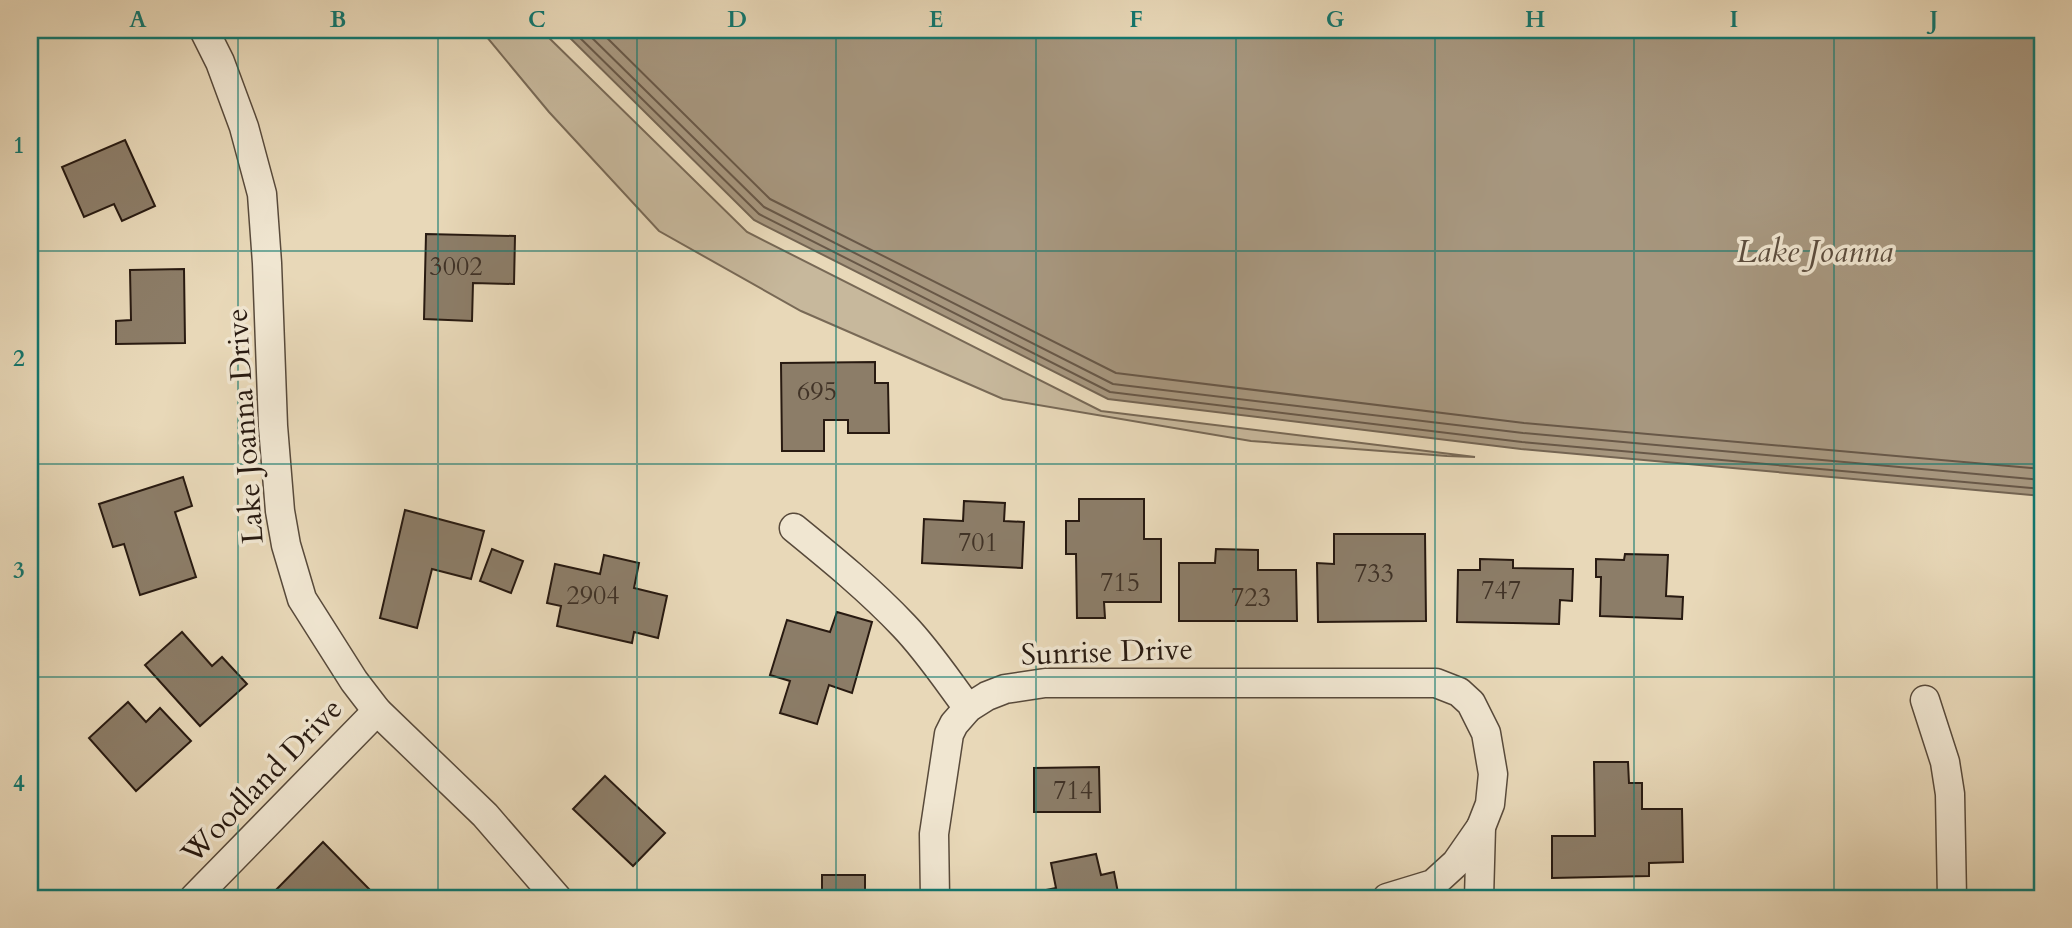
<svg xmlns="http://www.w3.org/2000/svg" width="2072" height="928" viewBox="0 0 2072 928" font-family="Cardo,serif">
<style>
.green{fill:#c7b89c;stroke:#786956;stroke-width:2}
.water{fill:#a7977f;stroke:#746553;stroke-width:2}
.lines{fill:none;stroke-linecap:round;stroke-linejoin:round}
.shore{stroke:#685848;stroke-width:2}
.building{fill:#8c7d68;stroke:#281a11;stroke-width:2}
.minor-casing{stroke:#584a3b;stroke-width:31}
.minor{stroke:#f0e6d1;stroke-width:28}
.grid{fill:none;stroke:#0f766e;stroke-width:2;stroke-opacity:0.55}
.labels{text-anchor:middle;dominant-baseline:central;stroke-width:7;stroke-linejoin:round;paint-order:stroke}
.number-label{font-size:26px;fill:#413327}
.street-label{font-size:30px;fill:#281a11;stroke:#f0e6d1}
.water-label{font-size:32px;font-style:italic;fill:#5b4c3d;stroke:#f0e6d1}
.neatline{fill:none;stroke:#0f766e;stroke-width:2.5}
.grid-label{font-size:23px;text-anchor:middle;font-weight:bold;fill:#0f766e}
</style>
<rect width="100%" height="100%" fill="#e8d8b8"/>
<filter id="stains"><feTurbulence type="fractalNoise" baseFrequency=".00286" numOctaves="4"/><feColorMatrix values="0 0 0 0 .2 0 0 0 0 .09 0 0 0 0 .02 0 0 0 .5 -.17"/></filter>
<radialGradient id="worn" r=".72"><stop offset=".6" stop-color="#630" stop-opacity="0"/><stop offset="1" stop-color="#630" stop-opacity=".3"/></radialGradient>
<polygon class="green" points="481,30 541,30 747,232 1101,411 1475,457 1447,456 1251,441 1003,399 801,311 659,231 549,112"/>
<polygon class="water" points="562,30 2042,30 2042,496 1521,449 1108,399 754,220"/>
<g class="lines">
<g class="shore">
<polyline points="572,30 759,214 1110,392 1522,442 2042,489"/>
<polyline points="584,30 764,207 1113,384 1523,433 2042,480"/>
<polyline points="599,30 770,199 1116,373 1524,423 2042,469"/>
</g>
</g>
<g class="building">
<polygon points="125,140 155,206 122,221 114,204 84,217 62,167"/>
<polygon points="426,234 515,236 514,284 473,283 472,321 424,319"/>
<polygon points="184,269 185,343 116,344 116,321 131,320 130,270"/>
<polygon points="875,362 875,383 888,383 889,433 848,433 848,420 824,420 824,451 782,451 781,363"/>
<polygon points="183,477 192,506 175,512 196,577 140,595 124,544 113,547 99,504"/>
<polygon points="1079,499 1144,499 1144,539 1161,539 1161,602 1104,602 1105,618 1077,618 1076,554 1066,554 1066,521 1079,521"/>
<polygon points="964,501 1005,503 1004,521 1024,522 1022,568 922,563 924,519 963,521"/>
<polygon points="405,510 484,531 471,579 432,569 417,628 380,618"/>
<polygon points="1334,534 1425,534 1426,621 1318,622 1317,563 1334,564"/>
<polygon points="492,549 523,561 511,593 480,581"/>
<polygon points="1216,549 1258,550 1258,570 1296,570 1297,621 1179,621 1179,563 1215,563"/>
<polygon points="1625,554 1668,555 1666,596 1683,597 1682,619 1600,616 1601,577 1596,577 1596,559 1624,560"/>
<polygon points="604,555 639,563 634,588 667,596 658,638 634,632 632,643 557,626 561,606 547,603 555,564 600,574"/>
<polygon points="1480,559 1513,560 1513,568 1573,569 1572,601 1560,600 1559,624 1457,622 1458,570 1480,570"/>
<polygon points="837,612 872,622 852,693 829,685 817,724 780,713 790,681 770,675 787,620 830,632"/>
<polygon points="182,632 212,666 222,657 247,684 200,726 145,665"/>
<polygon points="128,702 146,722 160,708 191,741 136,791 89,738"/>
<polygon points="1594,762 1628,762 1629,783 1642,783 1642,809 1682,809 1683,862 1649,863 1649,876 1552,878 1552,836 1595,836"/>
<polygon points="1099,767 1100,812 1034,812 1034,768"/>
<polygon points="605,776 665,833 633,866 573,809"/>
<polygon points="323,842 373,893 368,898 268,898"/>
<polygon points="1096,854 1101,875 1114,872 1119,898 1016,898 1016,896 1056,888 1051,863"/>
<rect x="822" y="875" width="43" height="23"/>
</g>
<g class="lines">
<defs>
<g id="minor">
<polyline points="204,30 220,62 244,127 262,194 267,263 273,426 280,511 286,545 302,599 354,681 377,711 485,815 557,898"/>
<path d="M794,528C832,559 870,590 904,626C928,651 947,680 968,708"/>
<polyline points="1925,700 1945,762 1950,794 1952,898"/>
<polyline points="194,898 377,711"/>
<polyline points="935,898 934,834 949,734 954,724 968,708 987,696 1005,689 1045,683 1436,683 1459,692 1471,703 1486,733 1493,774 1490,804 1481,827 1479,898"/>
<polyline points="1387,898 1433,884 1456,863 1481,827"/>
</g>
</defs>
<use href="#minor" class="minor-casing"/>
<use href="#minor" class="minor"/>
</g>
<path class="grid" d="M238,30V898M438,30V898M637,30V898M836,30V898M1036,30V898M1236,30V898M1435,30V898M1634,30V898M1834,30V898M30,251H2042M30,464H2042M30,677H2042"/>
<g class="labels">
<g class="number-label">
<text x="456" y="266">3002</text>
<text x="817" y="391">695</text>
<text x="978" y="542">701</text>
<text x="1374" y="573">733</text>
<text x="1120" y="582">715</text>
<text x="1501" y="590">747</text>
<text x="593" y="595">2904</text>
<text x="1251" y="597">723</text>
<text x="1073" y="790">714</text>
</g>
<g class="street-label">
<text transform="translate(245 426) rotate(-94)">Lake Joanna Drive</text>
<text transform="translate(1107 652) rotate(-2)">Sunrise Drive</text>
<text transform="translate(262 781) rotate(-46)">Woodland Drive</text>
</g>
<g class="water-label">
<text x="1815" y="252">Lake Joanna</text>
</g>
</g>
<rect width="2072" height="928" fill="none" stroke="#e8d8b8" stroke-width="77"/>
<rect x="38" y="38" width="1996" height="852" class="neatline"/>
<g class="grid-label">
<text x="138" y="27">A</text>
<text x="338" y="27">B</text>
<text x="537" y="27">C</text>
<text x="737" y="27">D</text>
<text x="936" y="27">E</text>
<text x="1136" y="27">F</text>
<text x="1335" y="27">G</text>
<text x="1535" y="27">H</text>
<text x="1734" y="27">I</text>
<text x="1934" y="27">J</text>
<text x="19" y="153">1</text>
<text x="19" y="366">2</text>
<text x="19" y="578">3</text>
<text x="19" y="791">4</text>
</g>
<rect width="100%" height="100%" filter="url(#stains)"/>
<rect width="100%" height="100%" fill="url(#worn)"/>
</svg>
